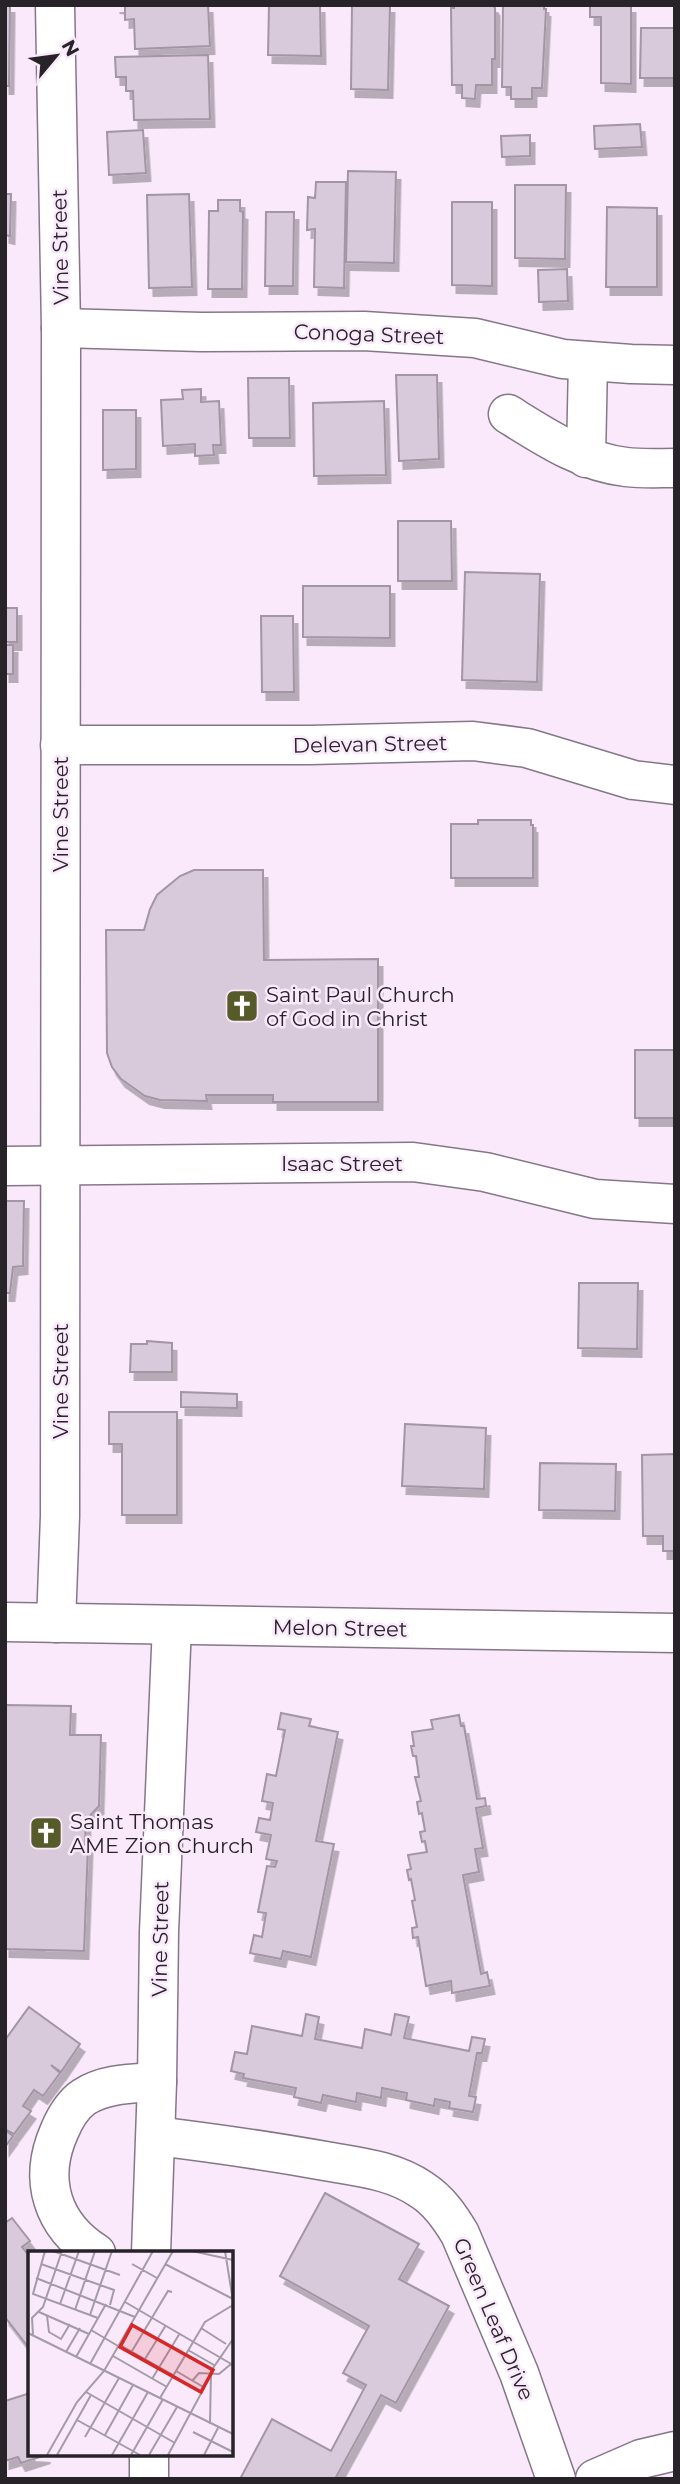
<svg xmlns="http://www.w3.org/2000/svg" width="680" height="2484" viewBox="0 0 680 2484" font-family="Montserrat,sans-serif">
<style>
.building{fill:#d8c9db;stroke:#a395a6;stroke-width:2;filter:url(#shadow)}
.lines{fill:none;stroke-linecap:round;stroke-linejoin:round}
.minor-casing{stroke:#857788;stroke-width:41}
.minor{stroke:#fff;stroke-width:38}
.labels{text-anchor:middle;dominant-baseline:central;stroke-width:5;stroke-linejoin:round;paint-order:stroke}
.street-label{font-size:21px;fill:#282329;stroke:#f9e9fb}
.poi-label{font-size:21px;fill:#282329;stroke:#f9e9fb;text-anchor:start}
.inset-road{fill:none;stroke:#a59aa7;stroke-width:2}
.view{fill:#d62828;fill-opacity:0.15;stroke:#d62828;stroke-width:3.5}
.inset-edge{fill:none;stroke:#282329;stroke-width:3.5}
</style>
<defs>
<filter id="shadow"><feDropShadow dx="4.5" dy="8" stdDeviation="0" flood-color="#0004"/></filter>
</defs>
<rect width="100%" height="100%" fill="#f9e9fb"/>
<g class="building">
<polygon points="5,5 10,5 9,86 5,86"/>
<polygon points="115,5 208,5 210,46 135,49 134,19 125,20 125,6"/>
<polygon points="269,5 320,5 321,56 268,55"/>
<polygon points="352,5 390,5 388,90 351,89"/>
<polygon points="454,5 493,5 495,8 495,59 492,59 492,85 476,85 475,99 462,98 462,85 452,85 451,8 454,8"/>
<polygon points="503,5 544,5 544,9 546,9 542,88 532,88 532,99 511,99 511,87 502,87"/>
<polygon points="590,5 631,5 631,84 601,83 601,17 590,17"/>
<polygon points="641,28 675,28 675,78 640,78"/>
<polygon points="208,55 210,119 134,120 133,91 126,91 126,77 116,77 115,57"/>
<polygon points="640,124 642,147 595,149 594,126"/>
<polygon points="143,130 146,173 109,175 107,132"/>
<polygon points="530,135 530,156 502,157 501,136"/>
<polygon points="348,171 396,172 394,263 346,262"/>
<polygon points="316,182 346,182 344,288 314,287 315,229 307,230 308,197 315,198"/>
<polygon points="515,185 566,185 565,259 515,258"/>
<polygon points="5,194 11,194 10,236 5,235"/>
<polygon points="189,194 192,287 149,288 147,195"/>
<polygon points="218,200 240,200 240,211 243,212 242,289 208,289 209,211 218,211"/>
<polygon points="452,202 492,202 492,286 452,285"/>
<polygon points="607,207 657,208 657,287 606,287"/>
<polygon points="266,212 294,212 293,286 265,286"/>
<polygon points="567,269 568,301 539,302 538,270"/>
<polygon points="396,375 437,375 439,459 399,461"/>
<polygon points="248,378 289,378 290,438 249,438"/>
<polygon points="201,389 201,402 219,401 221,445 213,445 214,455 195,456 195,444 163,446 161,400 183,399 182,390"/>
<polygon points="384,401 386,475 314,476 313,403"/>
<polygon points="103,410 136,410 136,469 103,470"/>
<polygon points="398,521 451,521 452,581 398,581"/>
<polygon points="465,572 540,574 537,682 462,680"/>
<polygon points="303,586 390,586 390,638 303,637"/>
<rect x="5" y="608" width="12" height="34"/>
<polygon points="261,616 293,616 294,692 262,692"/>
<rect x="5" y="645" width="8" height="29"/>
<polygon points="478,820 531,820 531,825 533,825 533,878 451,878 451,824 478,824"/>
<polygon points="194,870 263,870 264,960 378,959 378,1102 273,1102 273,1095 206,1095 207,1101 160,1100 145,1096 121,1079 112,1067 107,1053 106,930 144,930 150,909 157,895 180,876"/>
<rect x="635" y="1050" width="40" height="68"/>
<polygon points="5,1201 24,1201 23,1266 13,1267 10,1293 5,1293"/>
<polygon points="579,1283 638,1283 637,1349 578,1348"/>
<polygon points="147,1341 172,1343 172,1372 130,1372 131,1344 147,1344"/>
<polygon points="181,1392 237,1394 237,1408 181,1407"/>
<polygon points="109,1412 177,1412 177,1515 122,1515 122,1444 109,1444"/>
<polygon points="405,1424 486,1428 484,1489 402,1486"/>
<polygon points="675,1454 675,1551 663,1551 663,1536 643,1536 642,1455"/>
<polygon points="540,1463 616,1464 615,1511 539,1510"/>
<polygon points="5,1705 71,1706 70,1735 101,1735 99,1806 86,1820 85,1845 88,1845 84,1951 5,1949"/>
<polygon points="281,1713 311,1719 309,1726 338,1732 316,1841 334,1844 311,1957 283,1951 281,1959 250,1953 254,1935 262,1937 266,1913 258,1912 267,1866 275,1867 277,1861 266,1859 271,1835 256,1832 259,1818 270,1820 273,1803 262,1801 267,1774 276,1776 285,1730 278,1729"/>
<polygon points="459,1715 461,1726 464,1726 477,1799 485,1798 486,1806 476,1808 483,1848 475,1849 479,1872 463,1875 481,1974 487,1972 490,1986 452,1993 451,1981 426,1986 418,1937 413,1938 412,1928 417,1927 412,1901 415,1900 411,1879 409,1880 407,1870 411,1869 408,1855 427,1852 425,1841 422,1842 420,1832 425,1831 422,1813 419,1814 417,1802 421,1801 415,1777 419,1777 416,1756 413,1756 411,1746 414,1746 412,1732 433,1729 431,1720"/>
<polygon points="29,2007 80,2044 61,2072 51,2065 60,2073 43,2096 34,2090 23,2106 31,2111 14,2134 5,2129 5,2040"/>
<polygon points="306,2014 319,2017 315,2039 362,2048 365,2029 391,2035 395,2014 409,2017 404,2038 469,2051 472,2037 485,2039 482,2053 477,2053 469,2096 476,2097 473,2112 449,2108 450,2102 435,2099 434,2106 406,2100 407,2093 382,2088 381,2098 357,2093 356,2102 323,2095 321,2103 294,2097 296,2088 243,2078 244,2074 231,2071 235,2052 247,2054 252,2026 302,2036"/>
<polygon points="5,2130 13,2136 5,2147"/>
<polygon points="325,2193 419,2244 399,2279 449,2306 396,2403 381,2395 335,2479 240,2479 272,2419 331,2451 366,2385 343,2373 369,2326 280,2276"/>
<polygon points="12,2218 30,2241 22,2247 30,2257 29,2348 5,2317 5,2223"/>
<polygon points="30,2393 30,2454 46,2455 21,2463 18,2457 5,2461 5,2401"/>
</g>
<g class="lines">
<defs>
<g id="minor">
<polyline points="55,5 61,328 60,1516 56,1623"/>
<polyline points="61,328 201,332 364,331 475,338 563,359 631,364 675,365"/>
<path d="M508,414C545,437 582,462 626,467C642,469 659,468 675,468"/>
<polyline points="586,458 588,361"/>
<polyline points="60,745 310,745 473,741 527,748 633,780 675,785"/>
<polyline points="5,1166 413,1162 485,1172 595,1199 675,1204"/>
<polyline points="5,1622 675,1633"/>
<path d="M156,2136C213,2143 269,2151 325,2161C359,2167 393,2170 422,2190C439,2201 450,2217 460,2234L519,2373L556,2479"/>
<path d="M96,2253C52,2225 38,2180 59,2132C64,2120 72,2105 84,2097C106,2083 132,2084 157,2082"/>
<polyline points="151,2253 157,2082 159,1932 172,1625"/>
<polyline points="149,2479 149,2454"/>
<polyline points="595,2479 641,2459 675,2451"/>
</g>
</defs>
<use href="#minor" class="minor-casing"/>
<use href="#minor" class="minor"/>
</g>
<defs>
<symbol id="church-square" viewBox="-11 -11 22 22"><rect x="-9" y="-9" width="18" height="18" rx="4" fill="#565b29" stroke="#f9e9fb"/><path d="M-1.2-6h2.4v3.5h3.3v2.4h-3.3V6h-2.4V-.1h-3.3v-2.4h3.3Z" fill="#fff"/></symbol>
</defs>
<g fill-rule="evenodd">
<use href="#church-square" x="223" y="987" width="38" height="38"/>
<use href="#church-square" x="27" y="1814" width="38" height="38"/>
</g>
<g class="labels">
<g class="street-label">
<text transform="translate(60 247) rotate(-91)">Vine Street</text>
<text transform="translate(369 334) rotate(2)">Conoga Street</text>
<text transform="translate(370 744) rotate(-1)">Delevan Street</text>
<text transform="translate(60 814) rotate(-90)">Vine Street</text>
<text x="342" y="1163">Isaac Street</text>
<text transform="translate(60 1381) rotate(-90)">Vine Street</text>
<text transform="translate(340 1628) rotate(1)">Melon Street</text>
<text transform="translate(160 1939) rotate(-89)">Vine Street</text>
<text transform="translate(494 2319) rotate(67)">Green Leaf Drive</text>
</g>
<g class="poi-label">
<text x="266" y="994">Saint Paul Church<tspan x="266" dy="24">of God in Christ</tspan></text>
<text x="70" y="1821">Saint Thomas<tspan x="70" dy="24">AME Zion Church</tspan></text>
</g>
</g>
<g transform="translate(28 2251)">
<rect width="205" height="205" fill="#f9e9fb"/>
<path class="inset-road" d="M17,0L5,43L70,67M25,0L92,24M164,0L205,9M197,0L205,50M13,13L86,39L82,54M104,13L129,27M137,13L205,48M8,27L107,66M97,51L205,114M32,53L51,0M47,59L67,0M11,61L61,83M62,64L84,0M19,65L21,81L33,88L42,73M173,77L198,93M63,79L90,95M0,82L205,183M5,84L4,67L15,56L34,0M92,94L145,124M160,99L186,114M104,100L140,40L144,41M38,101L52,77M85,105L139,136M48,106L78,53M117,108L138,74M62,113L125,0M148,120L177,137M124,128L152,82M164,130L171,122L191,123L203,113M58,141L147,192M132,147L177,71L205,54M49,169L112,204M182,173L183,120L205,88M165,181L205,201M77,184L105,134M57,186L91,127M19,204L49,151L76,120L145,0M29,204L63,144M84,204L120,141M103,204L135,148M121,204L149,156M140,204L176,137M176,204L190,177"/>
<path class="view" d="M104,74L185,119L173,141L92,96Z"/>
<rect width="205" height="205" class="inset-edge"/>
</g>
<rect width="680" height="2484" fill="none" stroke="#282329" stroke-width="14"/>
<g transform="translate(56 56) rotate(61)" stroke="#f9e9fb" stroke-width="5" paint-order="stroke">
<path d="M0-5L12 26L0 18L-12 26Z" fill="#282329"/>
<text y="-10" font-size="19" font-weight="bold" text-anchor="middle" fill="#282329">N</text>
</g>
</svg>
